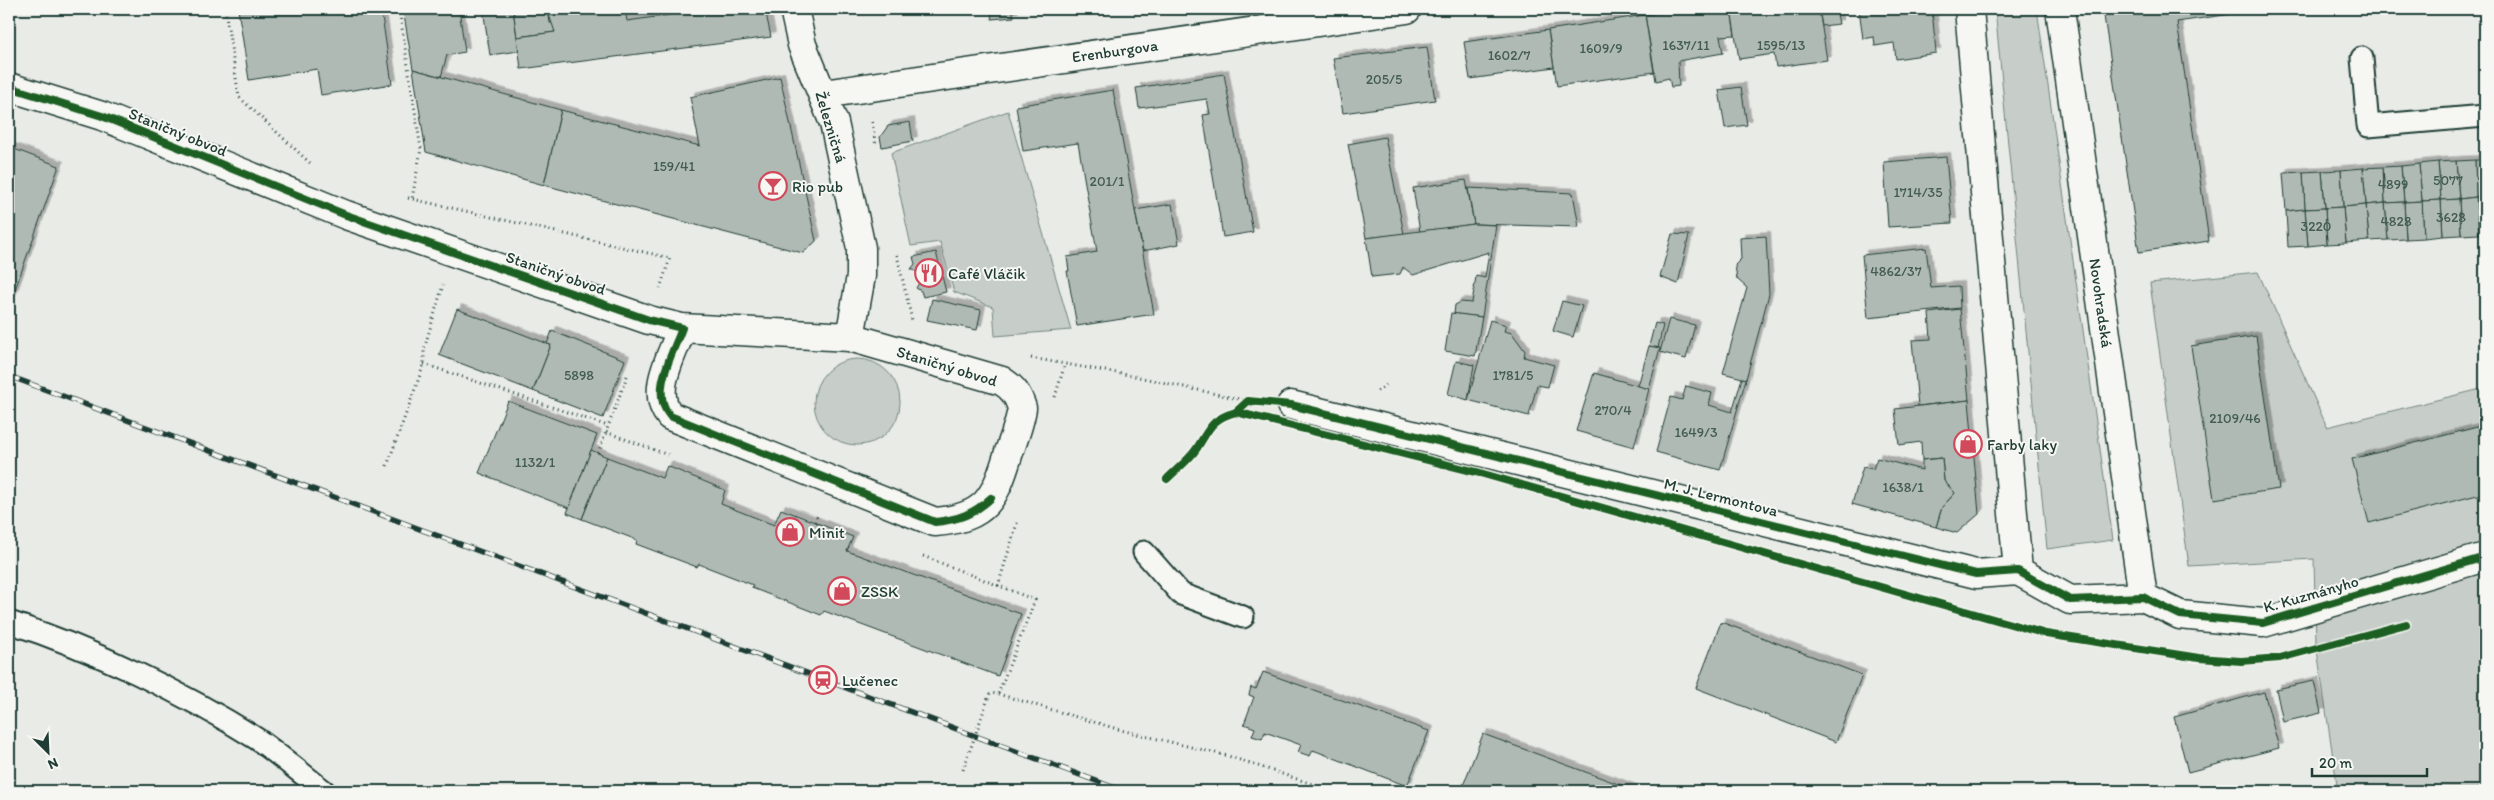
<svg xmlns="http://www.w3.org/2000/svg" width="2494" height="800" viewBox="0 0 2494 800" font-family="Itim,sans-serif">
<style>
.green{fill:#c7cec9;stroke:#73867e}
.building{fill:#b0bab5;stroke:#1f3d34;filter:url(#shadow)}
.lines{fill:none;stroke-linecap:round;stroke-linejoin:round}
.lane-casing{stroke:#1f3d34;stroke-width:25}
.street-casing{stroke:#1f3d34;stroke-width:31}
.path{stroke:#1f3d34;stroke-width:3;stroke-dasharray:1 4;stroke-linecap:butt}
.lane{stroke:#f6f6f2;stroke-width:21}
.street{stroke:#f6f6f2;stroke-width:28}
.rail-casing{stroke:#1f3d34;stroke-width:5.5}
.rail{stroke:#f6f6f2;stroke-width:4;stroke-dasharray:11;stroke-linecap:butt}
.cycleway-casing{stroke:#f6f6f2;stroke-width:11}
.cycleway{stroke:#1b5e20;stroke-width:8}
.labels{text-anchor:middle;dominant-baseline:central;stroke-width:4;stroke-linejoin:round;paint-order:stroke}
.number-label{font-size:14px;fill:#435c54}
.street-label{font-size:16px;fill:#1f3d34;stroke:#f6f6f2}
.poi-label{font-size:16px;fill:#1f3d34;stroke:#f6f6f2;text-anchor:start}
</style>
<defs>
<filter id="shadow"><feDropShadow dx="4.5" dy="-4.5" stdDeviation="0" flood-color="#0004"/></filter>
</defs>
<rect width="100%" height="100%" fill="#e9ebe7"/>
<filter id="ink" filterUnits="userSpaceOnUse"><feTurbulence type="fractalNoise" baseFrequency=".02" numOctaves="2"/><feDisplacementMap in="SourceGraphic" scale="10" xChannelSelector="R" yChannelSelector="G"/><feConvolveMatrix kernelMatrix="1 2 1 2 8 2 1 2 1" color-interpolation-filters="sRGB"/></filter>
<g filter="url(#ink)">
<g class="green">
<polygon points="1995,9 2037,9 2113,540 2047,549"/>
<polygon points="1008,111 1071,330 995,336 993,307 954,292 940,242 911,246 891,153"/>
<polygon points="2258,272 2327,427 2485,388 2485,791 2338,791 2316,643 2314,559 2189,566 2150,283"/>
<circle cx="857" cy="402" r="43"/>
</g>
<g class="building">
<polygon points="238,9 381,9 392,84 321,95 317,69 249,80"/>
<polygon points="403,9 459,9 465,52 447,55 441,77 413,69"/>
<polygon points="483,9 513,9 519,51 490,55"/>
<polygon points="513,9 548,9 550,23 554,23 555,32 517,37"/>
<polygon points="596,9 625,9 627,21 712,9 765,9 771,37 521,69 517,37 555,32 549,15"/>
<polygon points="990,9 1012,9 1014,17 992,19"/>
<polygon points="1687,9 1731,9 1735,35 1720,36 1723,53 1678,61 1679,86 1671,87 1669,78 1656,81 1645,15"/>
<polygon points="1731,9 1819,9 1827,60 1776,67 1774,54 1739,59"/>
<polygon points="1819,9 1836,9 1839,24 1822,26"/>
<polygon points="1859,9 1932,9 1936,53 1896,59 1894,43 1875,46 1874,37 1863,39"/>
<polygon points="2103,9 2265,9 2177,22 2209,241 2139,252"/>
<polygon points="1645,15 1654,72 1557,86 1548,30"/>
<polygon points="1548,30 1554,67 1470,79 1464,42"/>
<polygon points="1427,47 1435,100 1343,113 1333,58"/>
<polygon points="413,69 561,110 544,185 426,152"/>
<polygon points="1224,74 1253,232 1223,237 1203,115 1210,114 1207,99 1139,108 1136,88"/>
<polygon points="780,77 816,241 803,253 544,185 561,110 700,146 690,97"/>
<polygon points="1741,87 1747,125 1725,128 1719,90"/>
<polygon points="1113,90 1154,314 1077,326 1067,271 1069,271 1067,257 1097,252 1078,143 1023,151 1016,106"/>
<polygon points="910,122 913,141 882,147 880,137 888,126"/>
<polygon points="1385,137 1404,234 1366,238 1348,144"/>
<polygon points="9,147 59,166 12,298 9,297"/>
<polygon points="1946,157 1952,223 1888,227 1884,162"/>
<polygon points="2475,160 2485,160 2485,196 2476,197"/>
<polygon points="2475,160 2476,197 2459,199 2456,161"/>
<polygon points="2456,161 2459,199 2441,200 2438,162"/>
<polygon points="2438,162 2441,200 2422,201 2419,164"/>
<polygon points="2419,164 2422,201 2404,202 2401,166"/>
<polygon points="2401,166 2404,202 2385,203 2383,167"/>
<polygon points="2383,167 2385,203 2366,205 2363,168"/>
<polygon points="2363,168 2366,205 2343,207 2341,170"/>
<polygon points="2341,170 2343,207 2325,208 2322,171"/>
<polygon points="2322,171 2325,208 2305,209 2303,172"/>
<polygon points="2303,172 2305,209 2286,211 2283,173"/>
<polygon points="1466,180 1474,224 1420,232 1413,188"/>
<polygon points="1468,188 1573,193 1579,227 1474,224"/>
<polygon points="2485,196 2485,233 2479,234 2476,197"/>
<polygon points="2476,197 2479,234 2461,235 2459,199"/>
<polygon points="2459,199 2461,235 2443,236 2441,200"/>
<polygon points="2441,200 2443,236 2424,238 2422,201"/>
<polygon points="2422,201 2424,238 2406,239 2404,202"/>
<polygon points="2404,202 2406,239 2388,240 2385,203"/>
<polygon points="2385,203 2388,240 2369,241 2366,205"/>
<polygon points="1172,204 1179,244 1143,251 1135,210"/>
<polygon points="2366,205 2369,241 2346,243 2343,207"/>
<polygon points="2343,207 2346,243 2327,244 2325,208"/>
<polygon points="2325,208 2327,244 2308,246 2305,209"/>
<polygon points="2305,209 2308,246 2288,247 2286,211"/>
<polygon points="1474,224 1496,225 1482,317 1454,314 1455,305 1461,302 1472,303 1476,276 1485,278 1489,252 1413,275 1403,267 1400,274 1372,277 1366,238"/>
<polygon points="1672,234 1689,235 1678,284 1660,277"/>
<polygon points="1766,236 1769,294 1746,379 1723,373 1747,288 1737,279 1735,265 1741,259 1740,238"/>
<polygon points="1926,248 1931,288 1959,286 1960,308 1868,318 1862,255"/>
<polygon points="936,252 946,292 923,297 921,291 916,288 919,283 917,272 911,269 915,264 913,257"/>
<polygon points="932,299 981,310 977,330 927,320"/>
<polygon points="1562,301 1582,306 1573,337 1553,331"/>
<polygon points="457,309 551,345 533,391 439,355"/>
<polygon points="1960,309 1969,400 1918,406 1912,340 1931,339 1929,313"/>
<polygon points="1451,313 1482,317 1475,356 1445,351"/>
<polygon points="1669,319 1695,325 1686,359 1660,352"/>
<polygon points="1490,320 1506,325 1504,331 1512,333 1525,351 1524,357 1554,365 1548,387 1537,385 1529,416 1468,400"/>
<polygon points="1655,323 1663,325 1658,348 1649,346"/>
<polygon points="552,331 625,360 603,418 533,391 551,345 547,344"/>
<polygon points="2256,336 2279,489 2214,499 2191,346"/>
<polygon points="1649,346 1660,348 1649,389 1638,386"/>
<polygon points="1456,361 1474,365 1468,400 1448,394"/>
<polygon points="1594,373 1649,389 1634,447 1576,431"/>
<polygon points="1742,378 1746,379 1720,470 1656,452 1671,397 1682,400 1686,386 1712,393 1709,405 1732,412"/>
<polygon points="1969,400 1979,514 1957,533 1936,527 1942,507 1955,493 1944,481 1942,458 1922,460 1921,442 1899,445 1895,409"/>
<polygon points="508,401 597,435 569,508 479,473"/>
<polygon points="2485,425 2485,493 2369,523 2352,459"/>
<polygon points="591,450 607,457 582,519 567,513"/>
<polygon points="607,457 662,478 667,466 725,490 721,504 774,525 781,509 853,537 847,551 1021,614 998,676 824,611 821,615 752,588 753,585 699,564 697,567 636,544 637,540 582,519"/>
<polygon points="1877,458 1922,470 1922,460 1942,458 1944,481 1955,493 1942,507 1936,527 1852,504 1863,467 1873,469"/>
<polygon points="1721,622 1862,675 1836,742 1696,688"/>
<polygon points="1263,672 1429,731 1407,786 1313,750 1310,756 1298,752 1301,745 1265,732 1262,739 1252,736 1255,728 1244,724 1254,697 1249,695 1251,687 1256,689"/>
<polygon points="2314,681 2321,713 2283,722 2276,689"/>
<polygon points="2264,692 2279,748 2188,772 2174,717"/>
<polygon points="1483,734 1637,791 1461,791"/>
</g>
<g class="lines">
<defs>
<g id="lane">
<polyline points="2362,58 2368,126 2485,116"/>
<polyline points="1144,552 1181,594 1243,617"/>
<path d="M9,622C92,649 183,692 257,739C280,755 302,774 324,791"/>
</g>
<g id="street">
<polyline points="794,9 802,45 834,123 861,248 861,276 850,337"/>
<polyline points="1969,9 2018,571"/>
<polyline points="2060,9 2143,597"/>
<path d="M9,87L102,116L346,215L649,320L682,328L850,337L1002,381C1013,388 1018,395 1022,408C1020,423 1014,438 1009,452C995,498 987,518 935,522L670,416C649,392 673,354 682,328"/>
<polyline points="823,94 1407,9"/>
<polyline points="1291,405 1976,574 2018,571 2070,600 2143,597 2180,615 2263,623 2485,557"/>
</g>
</defs>
<use href="#lane" class="lane-casing"/>
<use href="#street" class="street-casing"/>
<g class="path">
<polyline points="225,9 239,97 310,163"/>
<polyline points="399,9 421,149 412,199"/>
<polyline points="872,122 876,146"/>
<polyline points="408,198 670,258 660,288"/>
<polyline points="897,255 912,320"/>
<polyline points="1031,358 1134,376 1248,401"/>
<polyline points="424,364 608,426"/>
<polyline points="627,376 606,432 671,456"/>
<polyline points="1377,391 1387,385"/>
<polyline points="1055,397 1065,364"/>
<polyline points="1236,412 1248,401 1258,402"/>
<polyline points="598,453 606,432"/>
<polyline points="387,466 424,364 424,349 443,285"/>
<polyline points="815,522 818,514"/>
<polyline points="923,556 1035,600 998,694 990,693 962,773"/>
<polyline points="998,586 1018,520"/>
<polyline points="998,694 1121,730 1228,756 1333,791"/>
</g>
<use href="#lane" class="lane"/>
<use href="#street" class="street"/>
<defs>
<polyline id="rail" points="9,376 1123,791"/>
</defs>
<use href="#rail" class="rail-casing"/>
<use href="#rail" class="rail"/>
<defs>
<g id="cycleway">
<path d="M9,87L102,116L346,215L649,320L682,328C673,354 649,392 670,416L935,522C958,520 974,514 991,498"/>
<polyline points="1236,412 1248,401 1291,405 1976,574 2018,571 2070,600 2143,597 2180,615 2263,623 2485,557"/>
<path d="M1167,479C1177,469 1190,459 1197,448C1210,428 1211,419 1236,412L1480,473L2046,634L2199,658L2241,661L2280,658L2406,624"/>
</g>
</defs>
<use href="#cycleway" class="cycleway-casing"/>
<use href="#cycleway" class="cycleway"/>
</g>
</g>
<defs>
<symbol id="bar-ring" viewBox="-11 -11 22 22"><circle r="9.5" fill="#f6f6f2" stroke="#d1495b" stroke-width="1.5"/><path d="M-6-5H6L.8 .8V4.5H3.5V6h-7V4.5H-.8V.8Z" fill="#d1495b"/></symbol>
<symbol id="restaurant-ring" viewBox="-11 -11 22 22"><circle r="9.5" fill="#f6f6f2" stroke="#d1495b" stroke-width="1.5"/><path d="M-5-6h1v4h1v-4h1v4h1v-4h1v5L-1.5 .5V6h-2V.5L-5-1ZM5-6V6H3V1.5H1.5Q1.5-4 5-6Z" fill="#d1495b"/></symbol>
<symbol id="shop-ring" viewBox="-11 -11 22 22"><circle r="9.5" fill="#f6f6f2" stroke="#d1495b" stroke-width="1.5"/><path d="M-5-2.5h2.3a2.7 3.5 0 0 1 5.4 0H5L5.5 6h-11ZM-1.5-2.5h3a1.5 2.3 0 0 0-3 0Z" fill="#d1495b"/></symbol>
<symbol id="station-ring" viewBox="-11 -11 22 22"><circle r="9.5" fill="#f6f6f2" stroke="#d1495b" stroke-width="1.5"/><path d="M-3-6H3Q5-6 5-4V2Q5 4 3 4L4.5 6H3L1.5 4h-3L-3 6H-4.5L-3 4Q-5 4-5 2V-4Q-5-6-3-6ZM-3.5-4v3h7v-3ZM-3.5 1v1.5H-2V1ZM2 1v1.5H3.5V1Z" fill="#d1495b"/></symbol>
</defs>
<g fill-rule="evenodd">
<use href="#bar-ring" x="757" y="170" width="32" height="32"/>
<use href="#restaurant-ring" x="913" y="257" width="32" height="32"/>
<use href="#shop-ring" x="1952" y="428" width="32" height="32"/>
<use href="#shop-ring" x="774" y="516" width="32" height="32"/>
<use href="#shop-ring" x="826" y="575" width="32" height="32"/>
<use href="#station-ring" x="807" y="664" width="32" height="32"/>
</g>
<g class="labels">
<g class="number-label">
<text x="1686" y="45">1637/11</text>
<text x="1781" y="45">1595/13</text>
<text x="1601" y="48">1609/9</text>
<text x="1509" y="55">1602/7</text>
<text x="1384" y="79">205/5</text>
<text x="674" y="166">159/41</text>
<text x="2448" y="180">5077</text>
<text x="1107" y="181">201/1</text>
<text x="2393" y="184">4899</text>
<text x="1918" y="192">1714/35</text>
<text x="2451" y="217">3628</text>
<text x="2396" y="221">4828</text>
<text x="2316" y="226">3220</text>
<text x="1896" y="271">4862/37</text>
<text x="579" y="375">5898</text>
<text x="1513" y="375">1781/5</text>
<text x="1613" y="410">270/4</text>
<text x="2235" y="418">2109/46</text>
<text x="1696" y="432">1649/3</text>
<text x="535" y="462">1132/1</text>
<text x="1903" y="487">1638/1</text>
</g>
<g class="street-label">
<text transform="translate(1115 51) rotate(-8)">Erenburgova</text>
<text transform="translate(831 127) rotate(73)">Železničná</text>
<text transform="translate(178 132) rotate(22)">Staničný obvod</text>
<text transform="translate(556 273) rotate(19)">Staničný obvod</text>
<text transform="translate(2101 303) rotate(82)">Novohradská</text>
<text transform="translate(947 366) rotate(17)">Staničný obvod</text>
<text transform="translate(1721 497) rotate(14)">M. J. Lermontova</text>
<text transform="translate(2311 594) rotate(-16)">K. Kuzmányho</text>
</g>
<g class="poi-label">
<text x="792" y="186">Rio pub</text>
<text x="948" y="273">Café Vláčik</text>
<text x="1987" y="444">Farby laky</text>
<text x="809" y="532">Minit</text>
<text x="861" y="591">ZSSK</text>
<text x="842" y="680">Lučenec</text>
</g>
</g>
<rect width="2494" height="800" fill="none" stroke="#f6f6f2" stroke-width="30"/>
<rect x="15" y="15" width="2464" height="770" fill="none" stroke="#1f3d34" stroke-width="2" filter="url(#ink)"/>
<g transform="translate(48 752) rotate(156)" stroke="#f6f6f2" stroke-width="4" paint-order="stroke">
<path d="M0-4L9 19L0 12L-9 19Z" fill="#1f3d34"/>
<text y="-8" font-size="14" font-weight="bold" text-anchor="middle" fill="#1f3d34">N</text>
</g>
<path d="M2312 768v8h115v-8" fill="none" stroke="#1f3d34" stroke-width="2.5"/>
<text x="2319" y="768" font-size="15" fill="#1f3d34" stroke="#f6f6f2" stroke-width="4" paint-order="stroke">20 m</text>
</svg>
